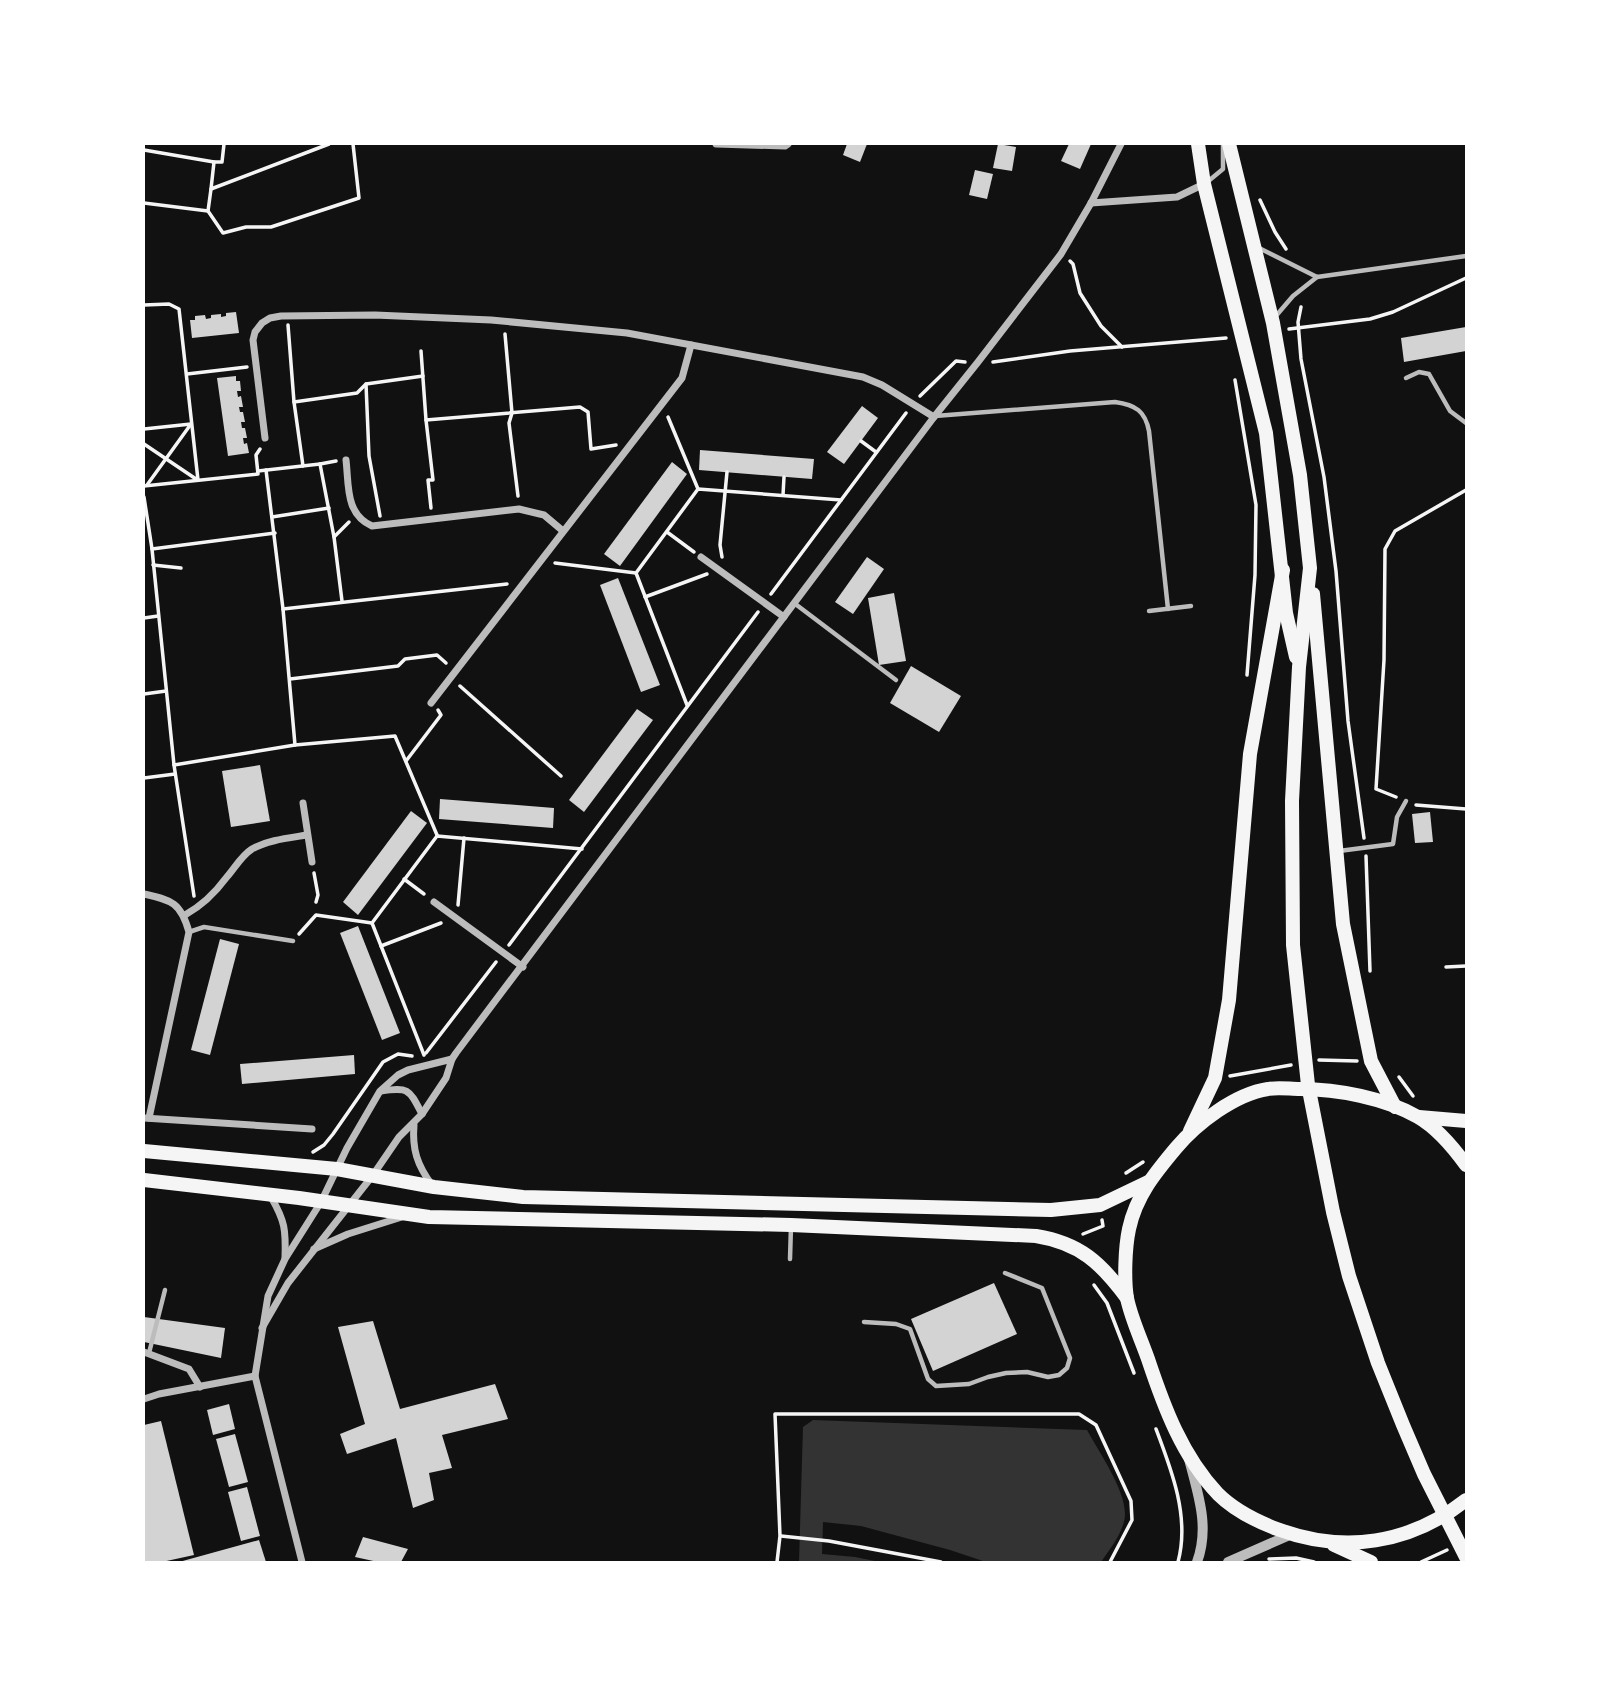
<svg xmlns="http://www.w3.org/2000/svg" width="1610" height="1706" viewBox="0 0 1610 1706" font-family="Inter,sans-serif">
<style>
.water{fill:#333}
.building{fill:#d3d3d3}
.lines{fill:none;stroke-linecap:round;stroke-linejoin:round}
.path{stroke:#f5f5f5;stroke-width:3.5}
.service{stroke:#bcbcbc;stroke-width:4.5}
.minor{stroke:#bcbcbc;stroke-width:7}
.tertiary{stroke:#bcbcbc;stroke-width:10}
.primary{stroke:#f5f5f5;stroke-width:14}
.trunk{stroke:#f5f5f5;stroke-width:14}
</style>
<rect width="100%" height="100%" fill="#111"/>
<path class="water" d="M813,1420L1087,1430C1099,1452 1125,1489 1125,1514C1125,1530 1110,1549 1101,1562H986L950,1550L861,1526L823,1522L822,1554L855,1557L880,1562H799L803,1427Z"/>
<g class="building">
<polygon points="847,144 867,144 860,162 843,155"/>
<polygon points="998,144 1016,147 1012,171 993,168"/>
<polygon points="1069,144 1091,144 1080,169 1061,161"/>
<polygon points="975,170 993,174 987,199 969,195"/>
<polygon points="236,312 239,333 192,338 190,320 195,320 195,316 205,315 206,319 211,318 211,315 221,314 221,317 226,316 226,313"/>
<polygon points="1466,327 1466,351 1404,362 1401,338"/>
<polygon points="236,376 236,381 240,381 241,391 237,391 238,397 241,396 243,407 239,407 240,412 243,412 245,422 241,422 242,428 245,428 247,438 243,438 244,444 247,443 249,453 228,456 217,378"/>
<polygon points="862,406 878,418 844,464 827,452"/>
<polygon points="700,450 814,459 812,479 699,470"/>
<polygon points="672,462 687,474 620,566 604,554"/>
<polygon points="867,557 884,569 853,614 835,602"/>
<polygon points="618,578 660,685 641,692 600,585"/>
<polygon points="894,593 906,661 879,665 868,598"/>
<polygon points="911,666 961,696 939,732 890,703"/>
<polygon points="637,709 653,720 584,812 569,800"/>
<polygon points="260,765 270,821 231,827 222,771"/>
<polygon points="440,799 554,808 553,828 439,819"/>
<polygon points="411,811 427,823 358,915 343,902"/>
<polygon points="1430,812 1433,842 1415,843 1412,814"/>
<polygon points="358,926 400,1033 382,1040 340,933"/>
<polygon points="220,939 239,944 210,1055 191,1050"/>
<polygon points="354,1055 355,1074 242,1084 240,1064"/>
<polygon points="994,1283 1017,1334 933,1371 911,1319"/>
<polygon points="144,1317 225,1328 221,1358 144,1342"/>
<polygon points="373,1321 400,1409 495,1384 508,1419 442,1435 452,1468 429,1473 434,1500 413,1508 396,1438 347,1454 340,1434 365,1424 338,1327"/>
<polygon points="229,1404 235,1429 213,1435 207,1410"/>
<polygon points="161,1421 194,1555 162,1562 144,1562 144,1425"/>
<polygon points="235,1434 248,1482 229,1487 216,1439"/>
<polygon points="247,1487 260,1536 241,1541 228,1492"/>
<polygon points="363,1537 408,1549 401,1562 378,1562 355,1557"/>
<polygon points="259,1540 266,1562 179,1562"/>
</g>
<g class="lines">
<g class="path">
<polyline points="144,150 214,162 211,189 329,144"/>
<polyline points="214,162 222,162 224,144"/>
<polyline points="1260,200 1275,232 1286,249"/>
<polyline points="144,203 208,211 211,189"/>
<polyline points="208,211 223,233 246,227 271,227 359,198 353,144"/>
<polyline points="1070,261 1073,264 1080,293 1101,326 1122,347"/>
<polyline points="144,305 169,304 179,309 198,480"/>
<polyline points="1301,307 1298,322 1301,359 1324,477 1336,571 1348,721 1364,838"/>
<polyline points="288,325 294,402 303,466"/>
<polyline points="1289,329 1370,319 1393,312 1466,278"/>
<polyline points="505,334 512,413 509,423 518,496"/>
<polyline points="421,351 426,420 433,480 428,480 431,508"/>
<polyline points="993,362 1070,351 1226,338"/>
<polyline points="187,374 247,367"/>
<polyline points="1235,380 1256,505 1255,575 1247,675"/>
<polyline points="366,384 369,456 380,516"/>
<polyline points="920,396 956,361 965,362"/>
<polyline points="294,402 357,393 366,384 423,376"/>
<polyline points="668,417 698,489"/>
<polyline points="426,420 580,407 588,412 591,449 616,445"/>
<polyline points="144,429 191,424 147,485"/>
<polyline points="861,441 876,452"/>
<polyline points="144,444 196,479"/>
<polyline points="266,470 283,609 295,745"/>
<polyline points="258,471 320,464"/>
<polyline points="144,486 258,474 256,455 260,449"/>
<polyline points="783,495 784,477"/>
<polyline points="144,497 152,549 174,765 194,896"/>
<polyline points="272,517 329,508"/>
<polyline points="667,532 694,552"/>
<polyline points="334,537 320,464 336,461"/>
<polyline points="152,549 275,533"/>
<polyline points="722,557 720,545 727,472"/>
<polyline points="555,563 636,573"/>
<polyline points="153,565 181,568"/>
<polyline points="771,594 906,413"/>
<polyline points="645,597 707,574"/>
<polyline points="342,601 334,537 349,522"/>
<polyline points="283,609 507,584"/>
<polyline points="144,618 158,616"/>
<polyline points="290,679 398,666 405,659 437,655 446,663"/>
<polyline points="460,686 561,776"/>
<polyline points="144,694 166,691"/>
<polyline points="687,705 636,573 698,489 841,500"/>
<polyline points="406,761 441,715 438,710"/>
<polyline points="174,765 295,745 395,736 437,835"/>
<polyline points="144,778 175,774"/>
<polyline points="1396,797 1376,789 1384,660 1385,549 1395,531 1466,490"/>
<polyline points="1416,805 1466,809"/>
<polyline points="1366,856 1370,971"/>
<polyline points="314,873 318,895 316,902"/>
<polyline points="404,879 424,894"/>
<polyline points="458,905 464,838"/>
<polyline points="299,934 316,915 372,923"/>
<polyline points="509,945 758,612"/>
<polyline points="381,946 441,923"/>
<polyline points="1446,967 1466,966"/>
<polyline points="426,1053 496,962"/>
<polyline points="424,1055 372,923 437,836 582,849"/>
<polyline points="1319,1060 1357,1061"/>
<polyline points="1230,1076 1291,1065"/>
<polyline points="1399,1077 1413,1096"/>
<polyline points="313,1152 324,1145 333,1134 383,1062 398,1054 412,1056"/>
<polyline points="1126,1173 1143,1162"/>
<polyline points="1083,1234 1103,1226 1102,1220"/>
<polyline points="1094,1285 1107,1303 1134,1373"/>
<path d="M1156,1429C1172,1471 1190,1518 1178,1562"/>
<polyline points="781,1536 829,1541 941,1562"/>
<polyline points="1269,1559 1296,1558 1314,1562"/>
<polyline points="777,1562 780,1536 775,1414 1079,1414 1096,1425 1131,1501 1132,1520 1110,1562"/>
<polyline points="1421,1562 1447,1550"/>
</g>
<g class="service">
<polyline points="1206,183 1223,169 1223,144"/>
<polyline points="1257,247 1317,277 1466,256"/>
<polyline points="1275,317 1293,296 1317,277"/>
<polyline points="1406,378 1419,372 1429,374 1450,411 1466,423"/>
<path d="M935,416L1115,402C1136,405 1145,411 1149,431L1168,609"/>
<polyline points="794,603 896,680"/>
<polyline points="1149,611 1191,606"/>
<polyline points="1339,851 1393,844 1397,817 1406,801"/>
<polyline points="189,932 204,927 293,941"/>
<polyline points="790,1259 791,1226"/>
<polyline points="864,1322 896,1324 910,1329 928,1379 936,1386 969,1384 988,1377 1006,1373 1027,1372 1048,1377 1059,1375 1067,1368 1070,1358 1042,1288 1005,1273"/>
<polyline points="149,1353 165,1290"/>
</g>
<g class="minor">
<polyline points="716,144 785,146 788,144"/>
<polyline points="1091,203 1177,197 1204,184"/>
<polyline points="265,438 253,340 255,332 262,323 270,318 281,316 375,315 491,320 627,333 863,377 882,385 934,417"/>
<path d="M346,460C349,485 345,514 372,526L519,509L544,515L563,531"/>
<polyline points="701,557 784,617"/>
<polyline points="431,703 682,378 691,345"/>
<polyline points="303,803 312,862"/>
<path d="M144,894C172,900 181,903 189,932L149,1118"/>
<polyline points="434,902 523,967"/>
<path d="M185,915C201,906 215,893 226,878C235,868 241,856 252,849C268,840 289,838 307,835"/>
<path d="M381,1091C409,1087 409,1089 422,1114"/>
<polyline points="144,1118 312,1129"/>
<path d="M414,1125C412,1149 417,1165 432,1185"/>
<path d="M271,1197C285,1221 286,1230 285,1258"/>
<polyline points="314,1249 348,1234 405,1216"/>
<polyline points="262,1328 288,1283 373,1175 399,1137 422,1114 446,1078 452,1059 456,1053 934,417 978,362 1061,254 1091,203 1121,144"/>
<polyline points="144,1352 189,1369 200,1387"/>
<polyline points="144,1399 159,1394 255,1376"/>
<polyline points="302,1562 255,1376 268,1296 285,1259 321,1202 347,1148 380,1091 398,1075 408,1070 452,1059"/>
</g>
<g class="tertiary">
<path d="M1189,1459C1198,1494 1210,1527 1197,1562"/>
<polyline points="1228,1562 1292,1534"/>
</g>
<g class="primary">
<polyline points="144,1151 337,1169 434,1187 523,1197 1051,1210 1100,1205 1148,1182"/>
<path d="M144,1180L299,1198L429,1217L791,1225L1036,1236C1080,1243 1101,1263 1127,1298"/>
</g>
<g class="trunk">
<polyline points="1198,144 1204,184 1266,433 1286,613 1296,657"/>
<polyline points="1229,144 1273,323 1300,475 1310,568 1299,667 1292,801 1293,945 1308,1085 1333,1212 1349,1276 1378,1363 1403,1425 1424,1474 1466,1557"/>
<polyline points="1313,594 1343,924 1371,1061 1395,1107"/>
<polyline points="1419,1117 1466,1121"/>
<polyline points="1190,1131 1215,1078 1229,1000 1250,754 1283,570"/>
<path d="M1466,1165C1453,1147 1437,1128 1418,1117C1385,1098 1337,1089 1300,1089C1290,1089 1278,1087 1268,1089C1235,1094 1197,1123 1176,1148C1155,1173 1136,1196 1129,1229C1125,1248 1124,1280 1127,1298C1131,1318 1141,1339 1148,1359C1164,1407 1182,1456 1218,1494C1234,1510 1256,1521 1277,1529C1344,1554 1410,1544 1466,1500"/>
<polyline points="1334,1545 1371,1562"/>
</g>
</g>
<rect width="1610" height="1706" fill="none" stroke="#ffffff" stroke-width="290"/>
</svg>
